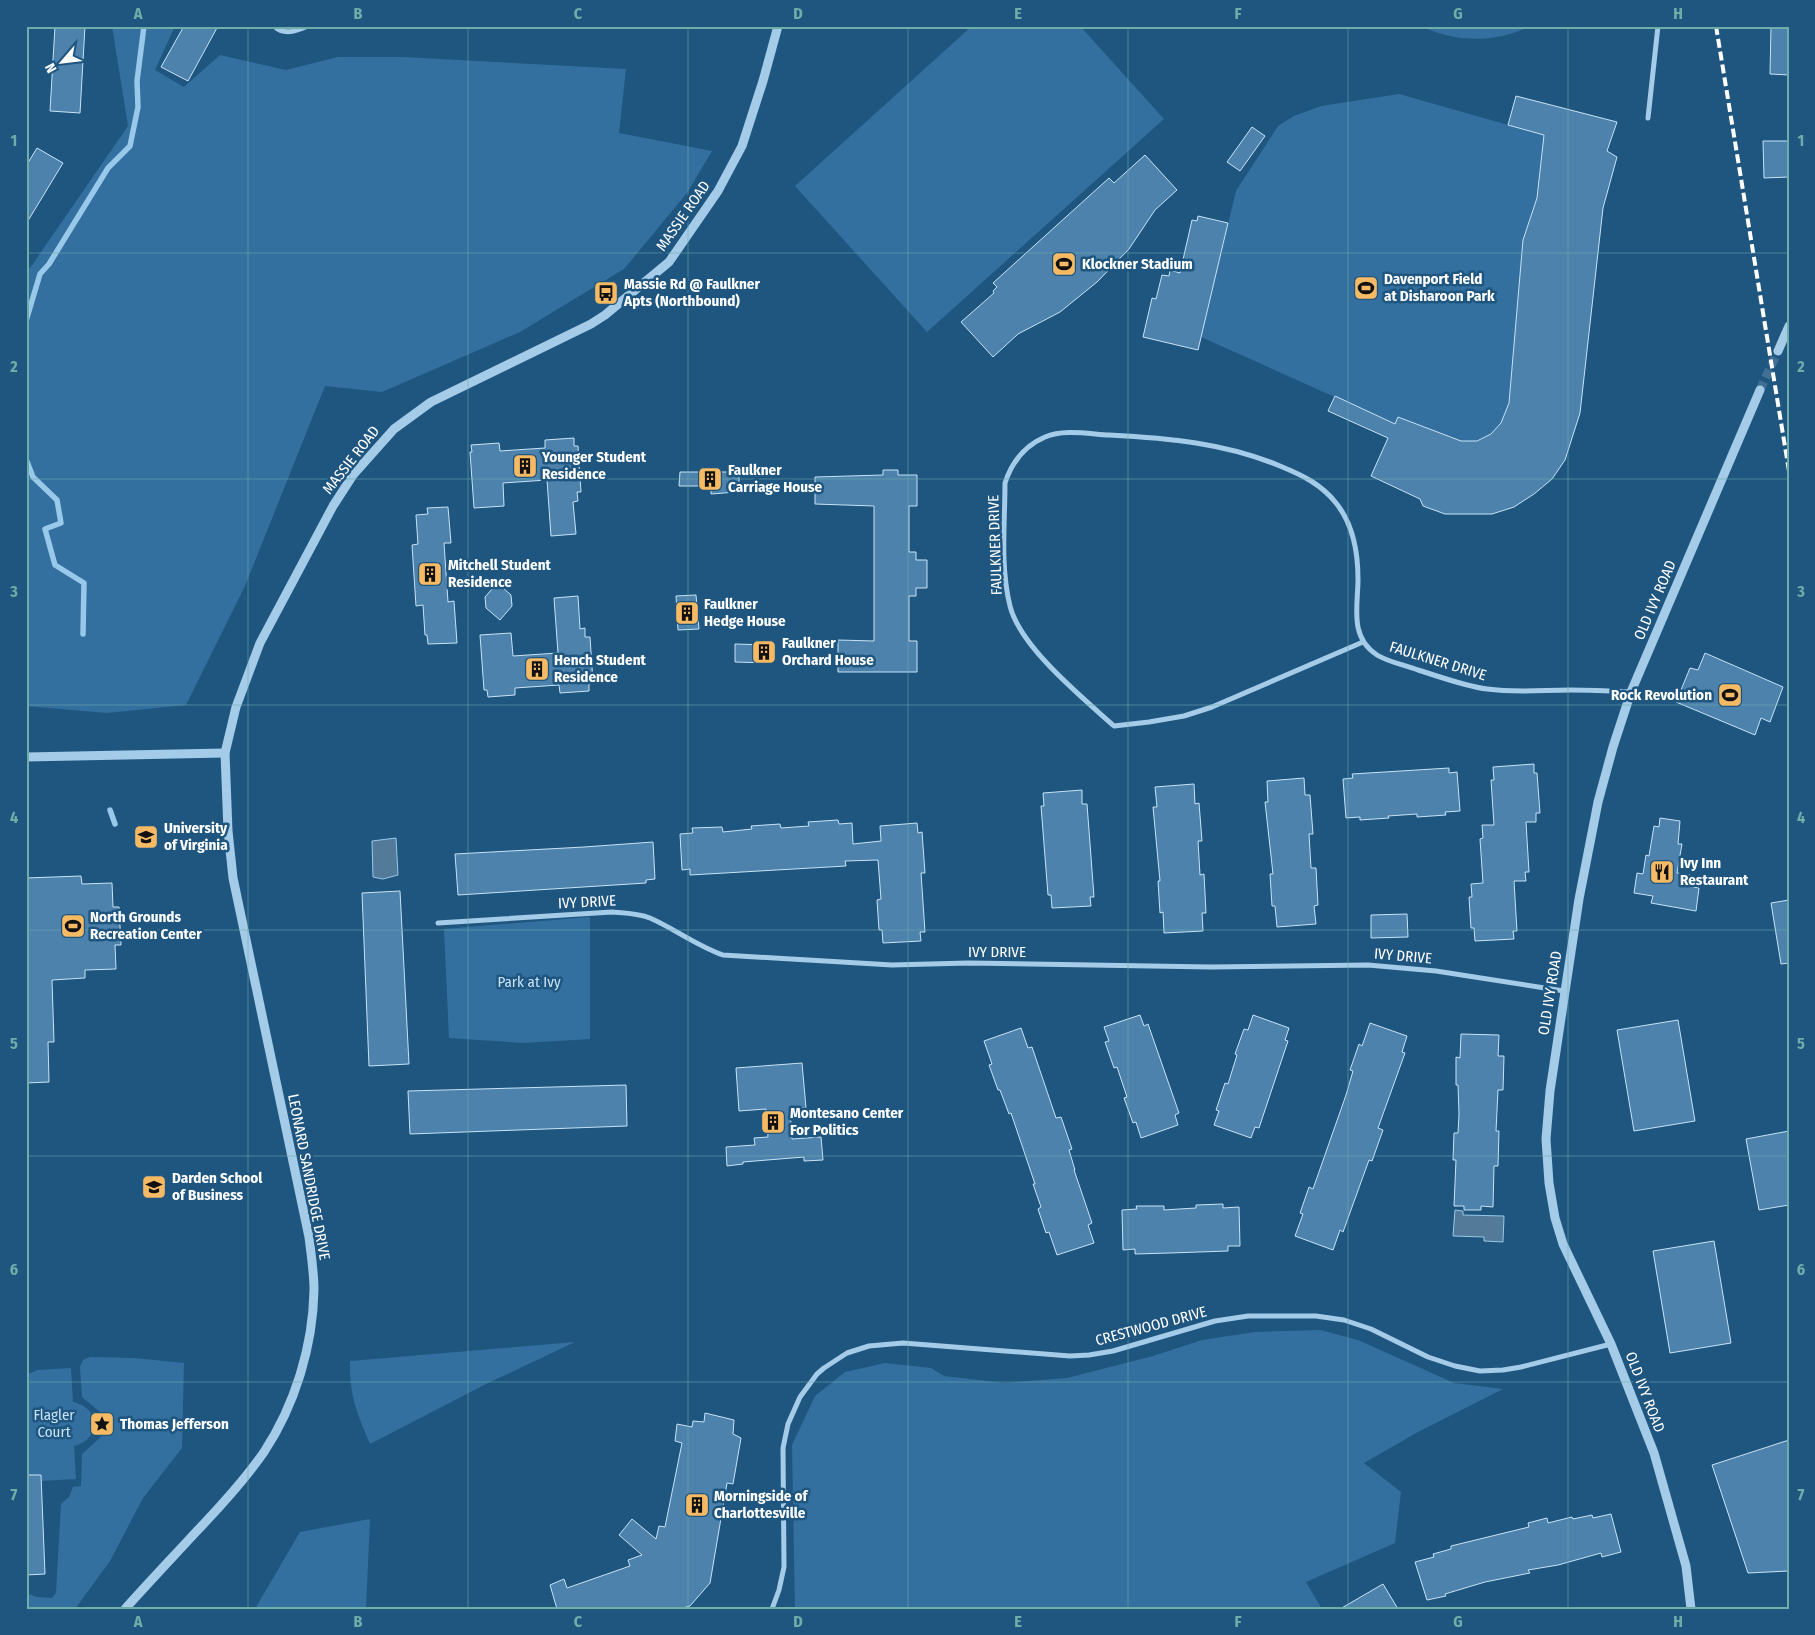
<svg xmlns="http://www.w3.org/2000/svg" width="1815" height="1635" viewBox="0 0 1815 1635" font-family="'Fira Sans Condensed',sans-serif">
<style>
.green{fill:#33709f}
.water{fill:#537a99;stroke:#98c8ea}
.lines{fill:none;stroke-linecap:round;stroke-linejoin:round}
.stream{stroke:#98c8ea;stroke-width:5.5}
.building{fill:#4c82ac;stroke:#c8e3f6}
.tertiary-tunnel{stroke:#416f93;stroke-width:9;stroke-dasharray:9 4.5;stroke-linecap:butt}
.minor{stroke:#a4cbe8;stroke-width:5}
.tertiary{stroke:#a4cbe8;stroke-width:9}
.rail{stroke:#fff;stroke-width:4;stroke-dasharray:9 4;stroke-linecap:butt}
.grid{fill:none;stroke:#6fada8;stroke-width:1;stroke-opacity:0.55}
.labels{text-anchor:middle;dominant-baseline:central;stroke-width:5;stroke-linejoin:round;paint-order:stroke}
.street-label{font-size:15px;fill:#fff;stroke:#1f5680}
.poi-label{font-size:15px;font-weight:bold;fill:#fff;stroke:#1f5680;text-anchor:start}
.park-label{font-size:15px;fill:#c8e3f6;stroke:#1f5680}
.neatline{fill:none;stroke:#6fada8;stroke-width:2}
.grid-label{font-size:16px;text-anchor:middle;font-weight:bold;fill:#6fada8}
</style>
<rect width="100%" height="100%" fill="#1f5680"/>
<g class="green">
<polygon points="112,26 175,26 155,70 184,87 220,55 286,70 338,57 403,57 626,69 619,133 712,151 687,193 624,269 520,332 382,392 325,386 245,586 186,705 107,713 26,706 26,267 30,268 128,126"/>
<polygon points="972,26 1080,26 1164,119 927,332 795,186"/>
<path d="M1421,26H1530C1496,43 1455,43 1421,26Z"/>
<polygon points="1399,94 1544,135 1537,198 1523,240 1509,403 1501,423 1491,434 1477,441 1461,441 1398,417 1395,424 1201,337 1236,191 1278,126 1294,116 1321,106"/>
<polygon points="590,917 590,1039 523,1043 449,1038 444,929"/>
<polygon points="1320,1330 1358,1340 1454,1383 1503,1389 1418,1432 1364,1463 1401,1492 1395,1543 1306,1582 1322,1609 795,1609 792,1445 815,1396 845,1372 885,1363 931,1368 944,1376 1004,1383 1067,1378 1153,1356 1202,1340 1255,1332"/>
<path d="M575,1342L484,1385L370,1444C357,1413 349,1395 350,1361Z"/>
<polygon points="90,1357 134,1358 184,1363 182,1448 143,1498 110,1561 75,1609 26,1609 26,1593 37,1597 52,1598 56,1593 61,1504 69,1497 73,1487 81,1486 82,1454 104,1434 104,1415 82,1397 80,1367 83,1360"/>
<path d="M71,1368L73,1402C101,1408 102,1439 74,1446L76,1479L41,1481L26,1476V1375L37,1370Z"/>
<polygon points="370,1519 366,1609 255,1609 300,1532"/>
</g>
<g class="water">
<polygon points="396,838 398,875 383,879 373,877 372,841"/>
<polygon points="1455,1210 1463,1211 1463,1215 1504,1216 1503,1242 1484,1241 1484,1237 1453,1236"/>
</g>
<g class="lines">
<g class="stream">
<polyline points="26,321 40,274 49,264 108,168 130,146 138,107 137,81 144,26"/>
<polyline points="26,459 33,477 57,500 61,523 45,529 55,565 84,583 83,634"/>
<polyline points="110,810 115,824"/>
</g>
</g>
<g class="building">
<polygon points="55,26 85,26 80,113 50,111"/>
<polygon points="184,26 218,26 188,81 161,67"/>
<polygon points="1771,26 1789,26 1789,75 1770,74"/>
<polygon points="1516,96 1617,122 1607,151 1617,157 1603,208 1580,413 1565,460 1552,479 1534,494 1514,507 1492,514 1445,514 1423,506 1420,499 1371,476 1388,438 1328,411 1335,396 1395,424 1398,417 1461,441 1477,441 1491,434 1501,423 1509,403 1523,240 1537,198 1544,135 1508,125"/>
<polygon points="1252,127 1265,136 1240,171 1227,162"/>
<polygon points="1763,141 1789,141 1789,177 1764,178"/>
<polygon points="37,148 63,163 26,224 26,166"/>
<polygon points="1145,155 1177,190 1155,210 1129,249 1097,282 1060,312 1018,334 993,357 961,322 994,293 993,291 997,287 993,283 1109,178 1114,183"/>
<polygon points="1198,216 1228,223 1198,350 1143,337 1152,298 1156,299 1162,275 1169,276 1170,270 1180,273 1192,220 1197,221"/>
<polygon points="574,438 574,446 578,446 581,492 577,492 578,501 573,502 576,534 551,536 547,480 503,483 504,506 474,508 470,452 472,452 471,445 499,443 500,451 545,448 545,440"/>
<polygon points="883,470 898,470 898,475 917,475 917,506 909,506 909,552 916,552 916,560 927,560 927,588 916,588 916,596 909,596 909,641 917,641 917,672 838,672 838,640 874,641 874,506 815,504 815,477 883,475"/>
<polygon points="680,472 739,472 739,486 736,486 736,492 711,494 711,486 679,486"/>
<polygon points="448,507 451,543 444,543 448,602 454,601 457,643 428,644 427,635 425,635 423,605 416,606 412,545 418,544 416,515 428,514 427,508"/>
<polygon points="503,588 511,595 512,606 500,620 486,608 485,597 492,589"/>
<polygon points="696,595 699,629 678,630 676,596"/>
<polygon points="578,596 580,629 585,628 585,637 590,637 593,682 589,682 589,691 560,693 559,685 515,688 515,695 488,697 487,690 484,690 480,635 511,633 513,656 558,653 554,598"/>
<polygon points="735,644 769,645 769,663 735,662"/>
<polygon points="1705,653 1783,687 1770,722 1761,718 1755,735 1676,702 1690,668 1698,670"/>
<polygon points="1534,764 1534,773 1537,773 1540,813 1536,813 1536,822 1526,822 1529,872 1525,872 1526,881 1514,881 1517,931 1513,931 1514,939 1475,941 1474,928 1471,928 1469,897 1472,897 1471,884 1483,883 1480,839 1483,838 1482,825 1494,825 1491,780 1494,780 1493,767"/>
<polygon points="1449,768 1449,773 1457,772 1460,811 1445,812 1446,815 1417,817 1417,814 1388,816 1389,818 1360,820 1360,817 1346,818 1343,779 1353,778 1352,774"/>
<polygon points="1304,778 1305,795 1310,795 1313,834 1309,834 1311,868 1316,868 1318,905 1314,906 1316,924 1277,927 1275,906 1272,906 1270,874 1273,874 1265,802 1268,802 1267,781"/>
<polygon points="1194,784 1195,804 1199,803 1202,841 1198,841 1200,875 1204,874 1206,913 1202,913 1203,931 1164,933 1163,912 1160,913 1158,881 1160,881 1153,807 1157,807 1155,787"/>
<polygon points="1082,790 1082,804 1087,804 1094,897 1090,897 1091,906 1052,908 1051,895 1048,895 1041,806 1044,806 1043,793"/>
<polygon points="1660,818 1680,821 1678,844 1682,844 1677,873 1690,875 1688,886 1699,888 1696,911 1651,903 1653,896 1634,893 1637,873 1643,874 1646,855 1649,856 1654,826 1659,827"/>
<polygon points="838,820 839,824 852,823 853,844 881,841 880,826 917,823 918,833 922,832 925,873 921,873 925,932 920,932 921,941 883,943 882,930 879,930 877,900 881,899 878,860 845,861 846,866 690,875 690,869 682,870 680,834 693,833 692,828 722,827 723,832 752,829 751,826 780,824 781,828 809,826 808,822"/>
<polygon points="653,842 655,879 646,880 646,883 458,895 455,854 584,847"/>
<polygon points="81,876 82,884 112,883 113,907 119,907 121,945 115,945 116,969 85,970 85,978 52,980 54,1042 48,1042 49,1082 26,1083 26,878"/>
<polygon points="400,891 409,1064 369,1066 362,893"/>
<polygon points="1789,900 1789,963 1781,964 1771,903"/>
<polygon points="1407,914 1408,937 1371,938 1371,915"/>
<polygon points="1140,1015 1144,1026 1148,1024 1179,1113 1175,1115 1178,1125 1141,1138 1136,1122 1133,1123 1124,1098 1127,1097 1117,1067 1114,1068 1105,1042 1109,1041 1104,1027"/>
<polygon points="1253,1015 1289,1028 1285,1040 1288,1041 1259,1128 1255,1127 1251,1138 1214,1125 1219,1111 1216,1110 1225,1083 1228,1084 1237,1055 1235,1054 1244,1029 1248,1030"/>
<polygon points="1678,1020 1695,1121 1634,1131 1617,1030"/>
<polygon points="1370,1023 1407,1036 1402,1052 1405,1053 1378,1128 1383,1130 1372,1161 1369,1160 1343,1232 1340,1230 1333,1250 1295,1236 1303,1214 1300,1213 1309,1187 1313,1189 1346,1095 1353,1071 1350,1070 1359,1044 1362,1046"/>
<polygon points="1021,1028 1028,1048 1032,1047 1056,1118 1061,1117 1072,1149 1069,1150 1075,1170 1074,1170 1092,1223 1088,1225 1094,1243 1057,1255 1049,1232 1046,1233 1038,1209 1041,1207 1033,1184 1035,1184 1011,1113 1009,1114 1000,1090 998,1090 989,1065 992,1064 984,1041"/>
<polygon points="1461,1034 1499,1035 1498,1056 1504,1056 1503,1090 1498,1090 1496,1131 1499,1131 1498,1166 1494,1166 1493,1207 1481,1206 1481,1210 1464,1210 1464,1206 1454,1206 1456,1160 1453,1160 1454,1133 1458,1133 1459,1114 1458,1085 1456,1085 1456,1057 1460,1058"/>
<polygon points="802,1063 806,1108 790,1109 792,1139 821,1137 823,1160 804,1161 804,1157 743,1162 743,1164 727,1166 726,1147 755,1145 754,1138 768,1137 766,1109 739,1111 736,1068"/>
<polygon points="626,1085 627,1126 410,1134 408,1091"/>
<polygon points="1789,1131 1789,1205 1759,1210 1746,1139"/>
<polygon points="1223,1204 1223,1208 1239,1207 1240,1246 1228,1246 1228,1251 1170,1253 1135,1254 1135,1249 1123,1250 1122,1210 1137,1209 1136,1206 1164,1206 1164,1210 1179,1209 1196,1208 1196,1205"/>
<polygon points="1714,1241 1731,1343 1670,1353 1653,1251"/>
<polygon points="705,1413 734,1420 733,1434 741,1438 733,1484 727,1483 710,1583 690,1606 679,1609 557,1609 550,1585 564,1579 567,1588 630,1566 628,1560 642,1555 619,1535 632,1519 656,1539 659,1526 665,1527 682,1443 675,1441 677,1424 692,1427 693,1421 704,1422"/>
<polygon points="1789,1440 1789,1571 1748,1573 1712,1465"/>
<polygon points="26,1475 41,1475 45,1574 26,1575"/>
<polygon points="1611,1514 1621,1552 1602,1557 1601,1553 1558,1565 1528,1570 1530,1573 1485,1582 1445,1594 1446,1596 1427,1600 1415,1562 1434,1557 1433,1554 1451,1549 1451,1546 1529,1527 1528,1523 1547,1518 1548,1523 1572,1517 1573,1519 1592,1515 1593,1518"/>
<polygon points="1383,1584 1398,1609 1340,1609"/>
</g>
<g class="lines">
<polyline class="tertiary-tunnel" points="1760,390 1778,351"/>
<g class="minor">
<path d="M274,26C284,36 296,31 308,26"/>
<polyline points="1648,118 1658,26"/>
<path d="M1363,642L1212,707L1184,716L1149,722L1114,726C1083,698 1020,647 1010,606C1000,566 1005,523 1005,483C1012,462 1024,446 1045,437C1064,429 1089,434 1109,435C1168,438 1225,443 1280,466C1302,475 1321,484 1336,503C1353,524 1358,553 1358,579C1358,606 1349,637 1377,655C1388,662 1405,665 1418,670C1441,677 1464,686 1487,689C1516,693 1543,690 1571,690C1591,690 1611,691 1631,692"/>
<path d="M438,923L612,912C625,913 638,913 650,918C675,929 697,946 723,955L892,965L968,963L1211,967L1368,965L1436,971L1564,991"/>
<polyline points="772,1609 779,1590 784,1567 783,1448 788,1424 800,1397 817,1374 824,1368 847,1353 869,1346 903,1343 1070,1356 1089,1355 1113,1351 1215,1321 1248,1316 1316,1316 1344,1320 1371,1329 1428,1357 1455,1366 1480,1371 1503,1370 1521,1367 1611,1344"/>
</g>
<g class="tertiary">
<polyline points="1778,351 1789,326"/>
<polyline points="26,757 225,753"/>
<path d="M125,1609C148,1583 172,1558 195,1533C219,1508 244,1481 264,1452C295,1405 313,1346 314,1290C314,1272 311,1254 309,1237L233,878L228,831L225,753L236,707L260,643L333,506L353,475L394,429L431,402L591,324L605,315L669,262L718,191L742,146L763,81L778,26"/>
<polyline points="1691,1609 1686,1566 1654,1453 1611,1344 1563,1244 1555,1218 1549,1183 1546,1139 1550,1091 1579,899 1598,802 1613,747 1631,692 1760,390"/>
</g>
<polyline class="rail" points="1716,26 1789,471"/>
</g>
<path class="grid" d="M248,26V1609M468,26V1609M688,26V1609M908,26V1609M1128,26V1609M1348,26V1609M1568,26V1609M26,253H1789M26,479H1789M26,705H1789M26,930H1789M26,1156H1789M26,1382H1789"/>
<defs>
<symbol id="stadium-square" viewBox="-11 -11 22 22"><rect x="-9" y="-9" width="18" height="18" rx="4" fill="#f6ba64" stroke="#1f5680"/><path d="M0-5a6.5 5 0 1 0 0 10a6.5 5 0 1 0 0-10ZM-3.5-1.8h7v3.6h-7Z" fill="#111"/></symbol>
<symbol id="bus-square" viewBox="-11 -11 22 22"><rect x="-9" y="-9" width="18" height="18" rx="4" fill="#f6ba64" stroke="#1f5680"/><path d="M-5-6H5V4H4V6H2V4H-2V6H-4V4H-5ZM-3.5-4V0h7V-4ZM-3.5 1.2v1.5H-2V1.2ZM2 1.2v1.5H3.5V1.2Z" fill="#111"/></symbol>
<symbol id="building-square" viewBox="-11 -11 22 22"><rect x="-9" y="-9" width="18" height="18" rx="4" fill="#f6ba64" stroke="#1f5680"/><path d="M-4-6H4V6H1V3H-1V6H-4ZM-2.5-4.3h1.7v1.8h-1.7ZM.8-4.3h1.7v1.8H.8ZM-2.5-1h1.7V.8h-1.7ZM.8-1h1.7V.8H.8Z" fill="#111"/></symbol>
<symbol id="university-square" viewBox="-11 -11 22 22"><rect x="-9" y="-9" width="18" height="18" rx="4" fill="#f6ba64" stroke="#1f5680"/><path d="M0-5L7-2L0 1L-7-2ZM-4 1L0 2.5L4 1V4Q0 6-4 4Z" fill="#111"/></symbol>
<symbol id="restaurant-square" viewBox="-11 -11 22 22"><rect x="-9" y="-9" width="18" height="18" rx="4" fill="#f6ba64" stroke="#1f5680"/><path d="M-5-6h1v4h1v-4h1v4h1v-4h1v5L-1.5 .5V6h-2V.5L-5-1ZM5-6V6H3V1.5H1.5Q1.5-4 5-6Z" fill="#111"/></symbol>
<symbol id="sight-square" viewBox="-11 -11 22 22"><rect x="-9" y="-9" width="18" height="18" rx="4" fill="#f6ba64" stroke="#1f5680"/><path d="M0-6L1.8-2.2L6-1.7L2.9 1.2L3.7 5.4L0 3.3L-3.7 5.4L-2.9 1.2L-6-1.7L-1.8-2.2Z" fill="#111"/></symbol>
</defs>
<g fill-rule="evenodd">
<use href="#stadium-square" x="1050" y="250" width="28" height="28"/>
<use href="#stadium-square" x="1352" y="274" width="28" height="28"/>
<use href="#bus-square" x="592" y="279" width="28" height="28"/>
<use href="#building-square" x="511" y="452" width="28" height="28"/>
<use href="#building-square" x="696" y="465" width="28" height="28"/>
<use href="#building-square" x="416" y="560" width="28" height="28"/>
<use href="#building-square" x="673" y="599" width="28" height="28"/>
<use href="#building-square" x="750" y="638" width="28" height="28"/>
<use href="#building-square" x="523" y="655" width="28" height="28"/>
<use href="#stadium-square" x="1716" y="681" width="28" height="28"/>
<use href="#university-square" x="132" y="823" width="28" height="28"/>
<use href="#restaurant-square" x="1648" y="858" width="28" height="28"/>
<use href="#stadium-square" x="59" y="912" width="28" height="28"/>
<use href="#building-square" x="759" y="1108" width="28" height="28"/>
<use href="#university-square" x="140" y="1173" width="28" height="28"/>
<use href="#sight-square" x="88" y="1410" width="28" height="28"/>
<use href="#building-square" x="683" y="1491" width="28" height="28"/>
</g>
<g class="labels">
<g class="street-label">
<text transform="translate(683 216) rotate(-55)">MASSIE ROAD</text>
<text transform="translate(351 460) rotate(-52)">MASSIE ROAD</text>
<text transform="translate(995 545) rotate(-92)">FAULKNER DRIVE</text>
<text transform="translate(1655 600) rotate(-67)">OLD IVY ROAD</text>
<text transform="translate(1438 661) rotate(17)">FAULKNER DRIVE</text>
<text transform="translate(587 902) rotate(-3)">IVY DRIVE</text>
<text x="997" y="952">IVY DRIVE</text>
<text transform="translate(1403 956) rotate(5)">IVY DRIVE</text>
<text transform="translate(1550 993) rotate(-81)">OLD IVY ROAD</text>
<text transform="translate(309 1177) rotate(79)">LEONARD SANDRIDGE DRIVE</text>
<text transform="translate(1151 1326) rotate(-15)">CRESTWOOD DRIVE</text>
<text transform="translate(1645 1392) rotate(69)">OLD IVY ROAD</text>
</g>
<g class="poi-label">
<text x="1082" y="264">Klockner Stadium</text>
<text x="1384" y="279">Davenport Field<tspan x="1384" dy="17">at Disharoon Park</tspan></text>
<text x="624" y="284">Massie Rd @ Faulkner<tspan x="624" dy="17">Apts (Northbound)</tspan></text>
<text x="542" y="457">Younger Student<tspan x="542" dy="17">Residence</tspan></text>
<text x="728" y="470">Faulkner<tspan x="728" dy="17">Carriage House</tspan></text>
<text x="448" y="565">Mitchell Student<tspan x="448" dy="17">Residence</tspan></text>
<text x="704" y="604">Faulkner<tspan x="704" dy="17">Hedge House</tspan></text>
<text x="782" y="643">Faulkner<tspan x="782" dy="17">Orchard House</tspan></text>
<text x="554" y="660">Hench Student<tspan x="554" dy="17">Residence</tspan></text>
<text x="1712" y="695" text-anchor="end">Rock Revolution</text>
<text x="164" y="828">University<tspan x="164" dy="17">of Virginia</tspan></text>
<text x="1680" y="863">Ivy Inn<tspan x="1680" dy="17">Restaurant</tspan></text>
<text x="90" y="917">North Grounds<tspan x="90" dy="17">Recreation Center</tspan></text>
<text x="790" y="1113">Montesano Center<tspan x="790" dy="17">For Politics</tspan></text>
<text x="172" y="1178">Darden School<tspan x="172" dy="17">of Business</tspan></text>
<text x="120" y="1424">Thomas Jefferson</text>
<text x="714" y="1496">Morningside of<tspan x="714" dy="17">Charlottesville</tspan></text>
</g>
<g class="park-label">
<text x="529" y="982">Park at Ivy</text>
<text x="54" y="1415">Flagler<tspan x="54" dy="17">Court</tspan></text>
</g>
</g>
<rect width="1815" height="1635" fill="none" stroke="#1f5680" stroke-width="55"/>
<g transform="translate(62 62) rotate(242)" stroke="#1f5680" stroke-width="4" paint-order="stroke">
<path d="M0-4L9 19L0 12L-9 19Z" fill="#ffffff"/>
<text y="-8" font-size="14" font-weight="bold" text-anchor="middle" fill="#ffffff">N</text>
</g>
<rect x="28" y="28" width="1760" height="1580" class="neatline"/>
<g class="grid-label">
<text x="138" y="19">A</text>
<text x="358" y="19">B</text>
<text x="578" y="19">C</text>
<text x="798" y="19">D</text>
<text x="1018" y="19">E</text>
<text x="1238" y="19">F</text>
<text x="1458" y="19">G</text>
<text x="1678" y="19">H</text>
<text x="14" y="146">1</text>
<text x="1801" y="146">1</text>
<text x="14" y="372">2</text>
<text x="1801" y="372">2</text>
<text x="14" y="597">3</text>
<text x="1801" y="597">3</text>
<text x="14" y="823">4</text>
<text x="1801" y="823">4</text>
<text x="14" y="1049">5</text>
<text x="1801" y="1049">5</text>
<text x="14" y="1275">6</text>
<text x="1801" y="1275">6</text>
<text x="14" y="1500">7</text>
<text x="1801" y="1500">7</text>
<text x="138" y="1627">A</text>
<text x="358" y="1627">B</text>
<text x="578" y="1627">C</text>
<text x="798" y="1627">D</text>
<text x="1018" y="1627">E</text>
<text x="1238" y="1627">F</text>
<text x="1458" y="1627">G</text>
<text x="1678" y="1627">H</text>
</g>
</svg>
